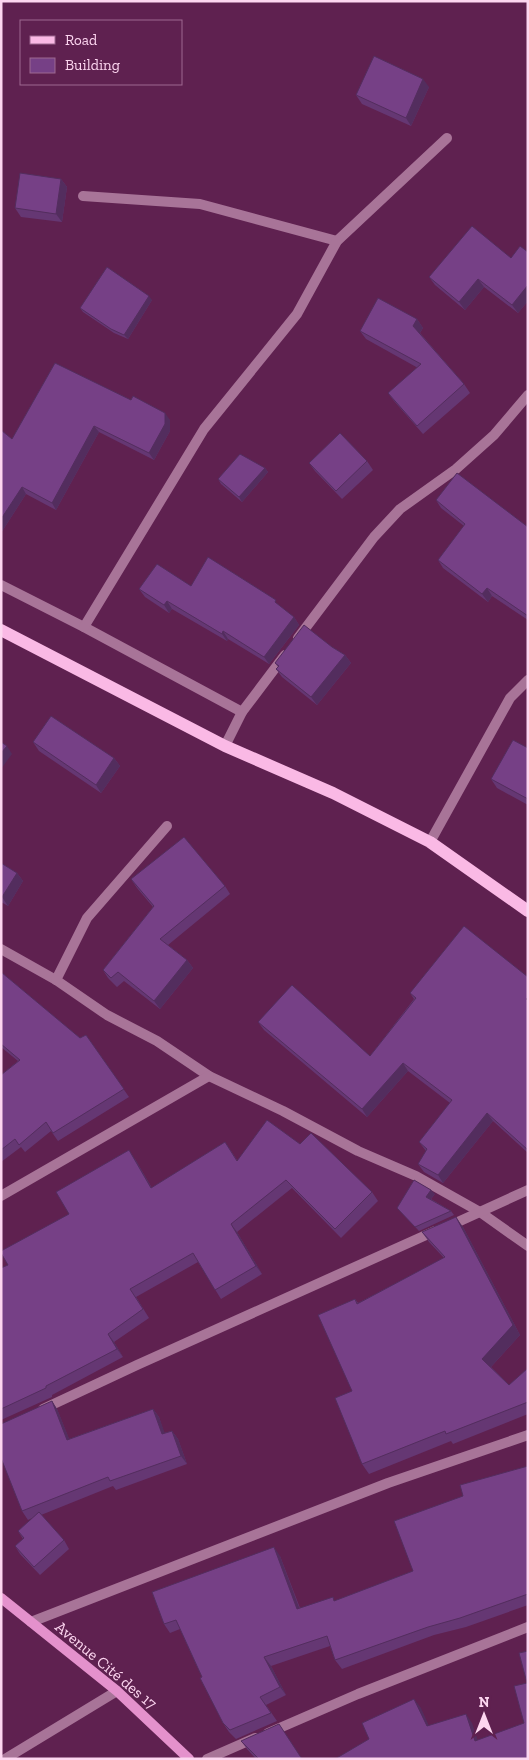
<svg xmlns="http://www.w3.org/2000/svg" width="529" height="1760" viewBox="0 0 529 1760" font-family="'Zilla Slab',serif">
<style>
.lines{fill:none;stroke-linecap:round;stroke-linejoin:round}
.street{stroke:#a87498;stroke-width:10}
.secondary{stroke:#e491cc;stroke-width:10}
.primary{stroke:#fab9e5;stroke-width:12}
.wall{fill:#653773}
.shaded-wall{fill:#532d5e}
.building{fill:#764086;stroke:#532d5e}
.labels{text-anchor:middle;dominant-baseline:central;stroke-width:4;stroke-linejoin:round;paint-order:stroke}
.street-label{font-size:16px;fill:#fdd6f0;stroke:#5f2150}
</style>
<rect width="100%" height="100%" fill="#5f2150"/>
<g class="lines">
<g class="street">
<polyline points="83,196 200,204 337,241"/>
<polyline points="1,585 84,627 242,712"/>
<polyline points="84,627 204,429 297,314 337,241 447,138"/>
<polyline points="298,638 374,537 400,509 456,469 494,435 528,395"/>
<polyline points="225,746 242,712 285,655"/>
<polyline points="430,842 510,698 528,680"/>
<polyline points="1,949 56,980 107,1015 157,1041 209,1076 283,1111 358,1151 416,1176 480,1212 528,1246"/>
<polyline points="56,980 87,918 167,826"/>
<polyline points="1,1196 209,1076"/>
<polyline points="449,1226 528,1190"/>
<polyline points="43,1409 137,1365 435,1231"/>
<polyline points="31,1622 388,1483 528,1435"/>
<polyline points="268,1733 358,1694 528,1627"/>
<polyline points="5,1759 117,1691"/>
<polyline points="207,1759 255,1738"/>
</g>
<polyline class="secondary" points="1,1598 117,1691 189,1759"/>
<polyline class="primary" points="1,630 225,746 333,793 430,842 528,911"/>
</g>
<g class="wall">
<polygon points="429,87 411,126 362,104 356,95"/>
<polygon points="61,179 67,187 62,222 21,217 15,208"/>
<polygon points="528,252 528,301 518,313 484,287 465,310 435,285 429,277 511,258"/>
<polygon points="152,300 128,339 114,333 83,312 80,308"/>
<polygon points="417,319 423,328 420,333 464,384 470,393 423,434 394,401 388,393 418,368 366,339 360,331"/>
<polygon points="55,363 170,420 170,431 154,460 99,432 56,510 26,494 1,533 12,439"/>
<polygon points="367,461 373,470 342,499 315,471 309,463"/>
<polygon points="265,468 268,472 242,502 221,484 218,479"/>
<polygon points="436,500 528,527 528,620 492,596 488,602 443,568 438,560 464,526 441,508"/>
<polygon points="191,586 280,607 294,617 299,625 269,664 228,639 227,641 172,609 169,613 145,597 139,589"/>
<polygon points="332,647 345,655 351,663 317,705 282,677 276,669 278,667 275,663"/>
<polygon points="33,742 114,758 120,766 101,793 39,751"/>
<polygon points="528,748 528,805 497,788 491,779"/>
<polygon points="1,863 17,873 23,881 8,906 1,902"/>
<polygon points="131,879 225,886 230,894 168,945 187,960 193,968 160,1009 124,981 117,987 108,978 103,970 153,907 137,888"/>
<polygon points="1,972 80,1038 86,1035 129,1097 58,1141 51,1131 25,1152 21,1147 1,1162 1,1075 18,1061 1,1047"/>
<polygon points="528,977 528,1153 493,1121 443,1183 424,1172 418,1164 426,1151 419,1142 450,1103 408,1071 367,1117 264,1030 258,1022 370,1056 414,999 410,993"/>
<polygon points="225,1142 237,1160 300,1144 372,1192 378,1201 341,1238 292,1188 237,1232 262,1274 221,1299 198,1262 136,1297 149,1318 114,1342 123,1357 52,1395 52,1397 1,1420 1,1268 8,1265 135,1159 152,1188"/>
<polygon points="435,1194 431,1199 451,1211 454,1215 419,1231 401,1212 397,1208"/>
<polygon points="463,1227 520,1335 491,1367 509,1385 528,1368 528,1414 453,1444 451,1441 369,1474 362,1464 352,1391 355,1299 358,1303 444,1258 429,1242 422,1232"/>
<polygon points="52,1401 57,1409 69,1439 153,1409 159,1417 164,1433 172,1431 178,1439 187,1464 116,1490 113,1486 41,1515 64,1540 69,1549 40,1575 20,1554 15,1546 23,1539 18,1531 32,1518 28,1520 22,1511"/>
<polygon points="528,1466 528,1605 466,1627 434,1635 342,1669 335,1660 330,1646 271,1666 286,1695 266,1705 277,1721 236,1739 229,1732 223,1723 180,1629 170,1633 164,1624 280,1556 300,1608 336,1601 413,1571 463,1496"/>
<polygon points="241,1741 302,1759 256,1759 247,1749"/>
</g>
<g class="shaded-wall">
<polygon points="423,79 429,87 411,126 406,118"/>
<polygon points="61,179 67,187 62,222 56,214"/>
<polygon points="478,279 484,287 465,310 459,302"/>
<polygon points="528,285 528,301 518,313 512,305"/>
<polygon points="149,296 152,300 128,339 124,335"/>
<polygon points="417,319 423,328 419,334 413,326"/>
<polygon points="165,413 170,420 170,431 154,460 149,453"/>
<polygon points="94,426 99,432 56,510 52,503"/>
<polygon points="265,468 268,472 242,502 239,497"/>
<polygon points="22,487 26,494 1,533 1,519"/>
<polygon points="487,588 492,596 488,602 482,594"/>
<polygon points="167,601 172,609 169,613 164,605"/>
<polygon points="294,617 299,625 269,664 264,657"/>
<polygon points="223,631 228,639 227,641 222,634"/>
<polygon points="345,655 351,663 317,705 311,697"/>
<polygon points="7,746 12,754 1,769 1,753"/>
<polygon points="114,758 120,766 101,793 96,785"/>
<polygon points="17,873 23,881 8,906 2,897"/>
<polygon points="187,960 193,968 160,1009 154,1001"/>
<polygon points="403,1063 408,1071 367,1117 362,1109"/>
<polygon points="487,1113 493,1121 443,1183 438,1175"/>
<polygon points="129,1150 135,1159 157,1197 151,1188"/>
<polygon points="431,1190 435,1194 429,1201 426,1197"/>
<polygon points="456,1217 463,1227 520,1335 489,1369 482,1359"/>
<polygon points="231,1224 237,1232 262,1274 256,1266"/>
<polygon points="108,1334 114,1342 123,1357 117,1349"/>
<polygon points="52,1401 57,1409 73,1448 67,1440"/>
<polygon points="153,1409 159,1417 168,1442 162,1434"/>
<polygon points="172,1431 178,1439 187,1464 181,1456"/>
<polygon points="274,1547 280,1556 303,1618 297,1609"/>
<polygon points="264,1657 271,1666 286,1695 280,1687"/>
<polygon points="414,1699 421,1708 433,1735 427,1726"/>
<polygon points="466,1714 472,1723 481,1750 475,1741"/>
</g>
<g class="building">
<polygon points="374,56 423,79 406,118 356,95"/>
<polygon points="20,173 61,179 56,214 15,208"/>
<polygon points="472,226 511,258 520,246 528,252 528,285 512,305 478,279 459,302 429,277"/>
<polygon points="107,267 149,296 124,335 111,329 80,308"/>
<polygon points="378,298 417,319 413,326 464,384 417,426 388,393 421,364 360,331"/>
<polygon points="55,363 131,400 133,396 165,413 165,424 149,453 94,426 52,503 22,487 1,519 1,430 12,439"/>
<polygon points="340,433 367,461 336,491 309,463"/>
<polygon points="240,454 265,468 239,497 218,479"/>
<polygon points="457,473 528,527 528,616 487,588 482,594 438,560 465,524 436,500"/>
<polygon points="208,557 276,600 275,602 294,617 264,657 223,631 222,634 167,601 164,605 139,589 157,564 191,586"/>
<polygon points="304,625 332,647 345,655 311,697 276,669 279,666 275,663"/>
<polygon points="51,716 114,758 96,785 33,742"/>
<polygon points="513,740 528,748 528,799 491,779"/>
<polygon points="1,742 7,746 1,753"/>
<polygon points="184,837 225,886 160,939 187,960 154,1001 118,972 111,978 103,970 154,906 131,879"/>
<polygon points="1,863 17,873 2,897 1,897"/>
<polygon points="464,926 528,977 528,997 526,999 528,1001 528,1150 487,1113 438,1175 418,1164 427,1149 419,1142 452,1100 403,1063 362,1109 258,1022 292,985 370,1056 416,998 410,993"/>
<polygon points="1,972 80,1038 86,1035 124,1089 53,1133 46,1122 19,1145 15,1139 1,1150 1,1075 20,1060 1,1044"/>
<polygon points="267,1120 300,1144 311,1133 372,1192 335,1229 286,1180 231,1224 256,1266 215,1290 193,1253 130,1289 143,1309 108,1334 117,1349 46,1386 46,1388 1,1409 1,1268 8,1265 1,1253 1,1251 69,1214 56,1192 129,1150 151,1188 225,1142 237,1161"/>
<polygon points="414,1180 431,1190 426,1197 451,1211 415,1227 397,1208"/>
<polygon points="456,1217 513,1325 482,1359 509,1385 528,1368 528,1402 446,1434 445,1431 362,1464 335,1398 352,1391 318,1315 355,1299 357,1304 445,1257 422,1232"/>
<polygon points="52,1401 67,1440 153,1409 162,1434 172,1431 181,1456 110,1481 108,1477 22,1511 1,1458 1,1424"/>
<polygon points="528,1466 528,1594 460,1618 428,1627 335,1660 327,1636 264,1657 280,1687 260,1697 271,1713 230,1730 223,1723 200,1678 202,1677 176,1620 164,1624 152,1592 274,1547 297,1609 333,1597 334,1601 413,1571 394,1521 463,1496 460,1485"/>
<polygon points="39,1512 64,1540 34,1567 15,1546 24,1538 18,1531"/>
<polygon points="528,1651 528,1759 335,1759 369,1739 362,1723 414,1699 427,1726 466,1714 475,1741 524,1723 514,1686 527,1683 519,1653"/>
<polygon points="279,1724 302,1759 259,1759 241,1741"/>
</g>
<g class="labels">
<g class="street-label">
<text transform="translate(106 1665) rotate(40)">Avenue Cité des 17</text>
</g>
</g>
<rect width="529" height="1760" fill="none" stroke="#fdd6f0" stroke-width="5"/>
<rect x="20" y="20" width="162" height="65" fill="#5f2150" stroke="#9e6990"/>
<rect x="30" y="36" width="25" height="8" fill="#fab9e5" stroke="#9e6990"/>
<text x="65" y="45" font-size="15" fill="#fdd6f0">Road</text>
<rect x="30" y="58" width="25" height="15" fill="#764086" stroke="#9e6990"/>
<text x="65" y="70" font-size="15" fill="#fdd6f0">Building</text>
<g transform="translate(484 1715)" stroke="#5f2150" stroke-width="4" paint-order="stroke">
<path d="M0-4L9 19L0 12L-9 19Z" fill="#fdd6f0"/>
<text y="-8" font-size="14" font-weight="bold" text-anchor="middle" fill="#fdd6f0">N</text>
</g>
</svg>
